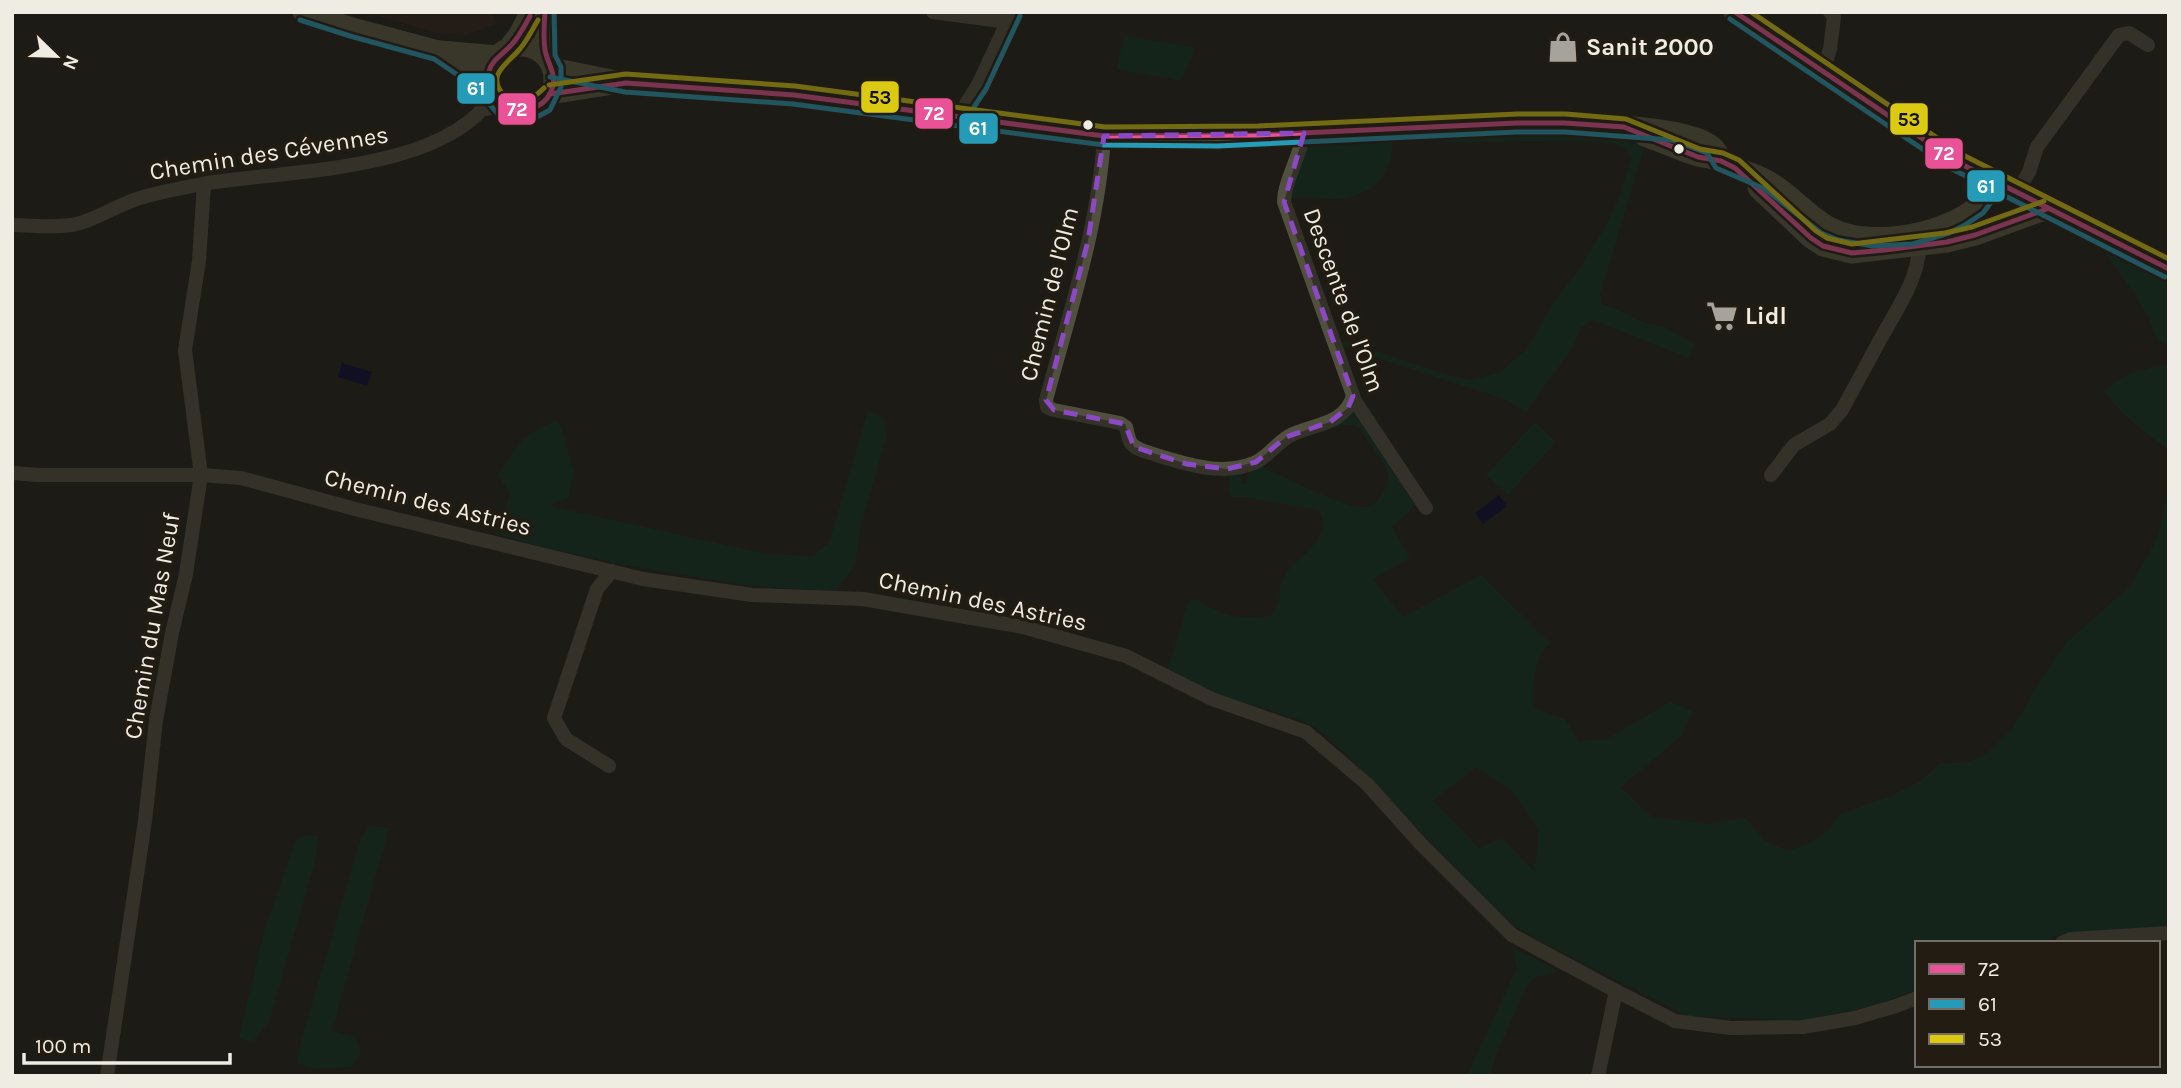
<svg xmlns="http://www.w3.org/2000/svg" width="2181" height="1088" viewBox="0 0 2181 1088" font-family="Karla,sans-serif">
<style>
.education{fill:#2e1e19}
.green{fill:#0b3021;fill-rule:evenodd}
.water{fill:#030334}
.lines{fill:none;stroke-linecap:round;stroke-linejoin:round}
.street{stroke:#514f3e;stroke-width:14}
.secondary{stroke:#5c5944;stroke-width:21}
.primary{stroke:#5a5740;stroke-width:23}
.bus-1-casing{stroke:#221c12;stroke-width:10}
.bus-2-casing{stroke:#221c12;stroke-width:10}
.bus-3-casing{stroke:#221c12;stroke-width:10}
.bus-1{stroke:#ea5297;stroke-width:5}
.bus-2{stroke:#269bb8;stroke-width:5}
.bus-3{stroke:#dcca12;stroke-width:5}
.marked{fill:none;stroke:#8c49c5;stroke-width:5;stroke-dasharray:14 9;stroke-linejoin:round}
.bus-dot{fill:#efece4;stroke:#221c12;stroke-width:2.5}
.labels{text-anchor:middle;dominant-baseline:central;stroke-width:7;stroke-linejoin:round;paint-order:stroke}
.poi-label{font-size:24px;font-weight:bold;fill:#efece4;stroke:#221c12;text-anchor:start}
.street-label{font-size:24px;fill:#efece4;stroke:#221c12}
.line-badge{stroke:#221c12;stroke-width:2.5}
.badge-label{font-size:19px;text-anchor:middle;font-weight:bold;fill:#fff}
.pale-badge-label{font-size:19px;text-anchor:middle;font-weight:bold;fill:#111}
</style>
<rect width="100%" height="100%" fill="#1e1b16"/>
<polygon class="education" points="364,12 493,12 497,24 466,35 437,33"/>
<g class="green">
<polygon points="1124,36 1194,47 1190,62 1180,80 1117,69"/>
<path d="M1571,132L1621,136L1645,144L1600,295L1602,304L1619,310L1644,323L1664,327L1695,344L1689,358L1593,320L1581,327L1573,347L1526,412L1507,400L1339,345L1344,342L1355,344L1444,374L1471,380L1500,372L1527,349L1554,302L1579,269L1607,224L1619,197L1631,159C1628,143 1611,143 1596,141L1441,142L1445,134Z"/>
<path d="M1392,140C1394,175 1373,195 1339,199C1322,200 1306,196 1289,199V195L1306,148L1328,142Z"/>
<polygon points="2105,252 2169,283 2169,346 2157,339 2148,316 2133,291"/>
<path d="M2169,364V450C2144,432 2122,415 2103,390L2131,373Z"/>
<path d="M1353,408L1420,498L1413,508L1392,527L1410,558L1373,579L1403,617L1481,575L1550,643C1533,659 1533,685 1533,708L1566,720L1578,741L1605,740L1670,702L1693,711L1681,736L1621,787L1652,817L1708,824L1745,818L1766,842L1789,851L1810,843L1827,832L1840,814L1893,795L1921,781L1939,764L1969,762L1987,754L2013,728L2038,684L2066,643L2131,585L2156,541L2169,491V927L2098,930L2061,935L2041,943H1917V989L1874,1006L1804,1020L1688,1016L1544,943L1517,927L1498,911L1473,886L1345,753L1315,727L1298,719L1219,695L1168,669L1189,601L1196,599C1221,616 1242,621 1272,615C1274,611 1278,605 1279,600C1280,595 1279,589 1281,584C1290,555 1335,546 1319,510L1245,497H1231L1228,488L1231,473L1242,474L1240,483L1246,484L1248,474L1259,467H1264C1284,477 1344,509 1364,507C1373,507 1377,503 1381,496C1385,490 1389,483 1388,476C1384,459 1368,444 1360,429C1353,422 1344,426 1334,428L1333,426ZM1476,767L1513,792L1538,828L1537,856L1533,870L1502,838L1479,848L1433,800Z"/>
<path d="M868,411L884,418L887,435L863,517L855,566L836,591L754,586L639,568L546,548L497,534L510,493L498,475C517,445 522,435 556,421L562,429L574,473L568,498L551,504L557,508L766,554L812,556L829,543Z"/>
<polygon points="1535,422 1556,442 1508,495 1486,475"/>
<polygon points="370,826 389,828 332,1031 355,1037 361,1053 351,1067 315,1069 297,1063 300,1045 361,838"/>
<polygon points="306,835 318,836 316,858 269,1022 252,1042 239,1038 264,932 295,842"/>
<polygon points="1512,947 1558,971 1537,977 1527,985 1496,1055 1490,1076 1467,1076 1517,968"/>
</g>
<g class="water">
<polygon points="342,363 372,372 367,386 338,377"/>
<polygon points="1499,495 1507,506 1483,524 1475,513"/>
</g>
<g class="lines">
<g class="street">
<polyline points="933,12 1008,22"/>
<polyline points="1823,71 1830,49 1834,17 1830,12"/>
<polyline points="484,109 502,106"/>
<polyline points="964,116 966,104 978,85 1012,12"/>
<path d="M1304,133C1300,156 1284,182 1284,202L1355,401L1426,508"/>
<path d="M1104,136C1099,226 1069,314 1046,400L1047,407L1054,410L1120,423L1126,427C1128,433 1128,442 1134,446C1140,451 1152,453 1159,456C1190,465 1222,476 1254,463C1269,457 1277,441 1293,434C1315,424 1345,424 1353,396"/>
<polyline points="2017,192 2029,172 2037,147 2119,35 2129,33 2148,45"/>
<path d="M12,225C31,225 52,228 71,225C90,223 119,204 140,198C159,192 182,188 202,184C283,170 446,173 493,95"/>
<polyline points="12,473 38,475 201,475 241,478 359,510 643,579 752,595 863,599 1023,627 1126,656 1212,699 1306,732 1368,785 1420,843 1512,935 1616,991 1675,1021 1731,1028 1803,1027 1855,1018 1896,1006 1917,998"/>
<path d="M1771,475L1794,445L1830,424L1842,410C1855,386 1868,362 1881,338C1897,309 1922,274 1919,239"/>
<polyline points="609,766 566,739 554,718 597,589 612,571"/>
<polyline points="2062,943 2071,939 2169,933"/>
<polyline points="107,1076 145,821 156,720 172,633 186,574 201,475 185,350 199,261 204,184"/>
<polyline points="1598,1076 1616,991"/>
</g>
<g class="secondary">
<polyline points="303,12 352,28 438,51 474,73 490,90"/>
<polyline points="545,12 546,57"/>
<circle cx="521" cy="79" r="33"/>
<polyline points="508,49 518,36 531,12"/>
<polyline points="440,51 498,56"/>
<path d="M552,68L626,83L794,95L1104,136L1218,137L1517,123C1556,123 1686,122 1713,147C1717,150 1719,156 1721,161"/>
<polyline points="550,94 607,85"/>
<path d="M1645,136C1662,142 1678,150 1695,155C1704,158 1713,158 1721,161C1726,163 1731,166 1736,168C1746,172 1756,174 1766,180C1786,190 1802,209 1821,222C1858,249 1928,237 1965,215C1981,205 1989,196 1985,177"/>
<polyline points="1758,188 1811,238 1823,246 1852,253 1947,242 1975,235 2047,209"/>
</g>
<polyline class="primary" points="1735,12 1957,162 2169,269"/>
<defs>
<g id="bus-1">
<polyline points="1735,12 1957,162 2169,269"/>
<path d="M530,16C525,25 520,35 513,43C505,53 492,59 489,71C481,112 542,126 553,86C556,74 547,62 545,50C543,37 544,25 545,12"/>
<polyline points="550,94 626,83 794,95 1104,136 1258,135 1517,123 1565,123 1624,127 1698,157 1721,161 1735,168 1811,238 1823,246 1852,253 1885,250 1947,242 1975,235 2047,209"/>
</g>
<g id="bus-2">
<polyline points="1730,19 1952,169 2165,277"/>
<polyline points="300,20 350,36 434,59 474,86 497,113 510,119 523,121 537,117 550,110 561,87 561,67 555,55 554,12"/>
<polyline points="550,77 625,92 793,104 1104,145 1218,146 1517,132 1565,132 1671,140 1707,153 1716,168 1765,189 1821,233 1838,240 1873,246 1913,244 1949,233 1965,225 1983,213 1992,201 1994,192 1994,176"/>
<polyline points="973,117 974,107 986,89 1020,16"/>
</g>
<g id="bus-3">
<polyline points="1751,12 1961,154 2169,259"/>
<path d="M538,20C532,30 527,41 519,50C506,65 485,75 505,97C521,106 532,100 544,88"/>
<polyline points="549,85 626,74 795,86 1105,127 1258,126 1517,114 1566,114 1626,119 1700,149 1723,153 1739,160 1816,231 1827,238 1852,244 1945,233 1972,227 2044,201"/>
</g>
</defs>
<use href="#bus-1" class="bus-1-casing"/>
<use href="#bus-2" class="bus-2-casing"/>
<use href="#bus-3" class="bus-3-casing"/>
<use href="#bus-1" class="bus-1"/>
<use href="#bus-2" class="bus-2"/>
<use href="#bus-3" class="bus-3"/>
</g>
<path d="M0 0H2181V1088H0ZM1304,133L1284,202L1353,396L1348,408L1330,422L1286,437L1256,462L1227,469L1187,464L1134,447L1125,424L1054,410L1046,400L1088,241L1104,136Z" fill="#1e1b16" fill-opacity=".55" fill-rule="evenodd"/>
<path class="marked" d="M1304,133L1284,202L1353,396L1348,408L1330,422L1286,437L1256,462L1227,469L1187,464L1134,447L1125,424L1054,410L1046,400L1088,241L1104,136Z"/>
<defs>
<symbol id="shop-bare" viewBox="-9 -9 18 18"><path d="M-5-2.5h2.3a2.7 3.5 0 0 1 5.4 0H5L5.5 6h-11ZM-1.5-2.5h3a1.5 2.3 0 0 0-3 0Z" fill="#a6a39c" stroke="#221c12" stroke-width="2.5" paint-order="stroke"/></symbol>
<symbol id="supermarket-bare" viewBox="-9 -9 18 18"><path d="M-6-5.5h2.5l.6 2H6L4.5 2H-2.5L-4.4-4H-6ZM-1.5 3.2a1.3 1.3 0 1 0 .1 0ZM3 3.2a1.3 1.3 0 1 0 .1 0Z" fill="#a6a39c" stroke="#221c12" stroke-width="2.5" paint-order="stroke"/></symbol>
</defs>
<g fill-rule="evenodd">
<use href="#shop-bare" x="1541" y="25" width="44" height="44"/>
<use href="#supermarket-bare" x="1700" y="294" width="44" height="44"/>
</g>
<g class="bus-dot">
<circle cx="1088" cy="125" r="6"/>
<circle cx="1679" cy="149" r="6"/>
</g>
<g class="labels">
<g class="poi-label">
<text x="1586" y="47">Sanit 2000</text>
<text x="1745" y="316">Lidl</text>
</g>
<g class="street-label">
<text transform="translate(269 153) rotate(-9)">Chemin des Cévennes</text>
<text transform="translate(1049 294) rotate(-76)">Chemin de l'Olm</text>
<text transform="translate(1344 300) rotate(70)">Descente de l'Olm</text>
<text transform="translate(428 502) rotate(14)">Chemin des Astries</text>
<text transform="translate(983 601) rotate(12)">Chemin des Astries</text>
<text transform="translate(152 626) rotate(-80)">Chemin du Mas Neuf</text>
</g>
</g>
<g class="line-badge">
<rect x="456" y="72" width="40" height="33" rx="7" fill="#269bb8"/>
<rect x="860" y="80" width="40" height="34" rx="7" fill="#dcca12"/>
<rect x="497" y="92" width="40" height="34" rx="7" fill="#ea5297"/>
<rect x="914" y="97" width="40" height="33" rx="7" fill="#ea5297"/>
<rect x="1889" y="102" width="40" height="34" rx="7" fill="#dcca12"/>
<rect x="958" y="112" width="41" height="33" rx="7" fill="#269bb8"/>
<rect x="1924" y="137" width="40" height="33" rx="7" fill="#ea5297"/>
<rect x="1966" y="169" width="40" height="34" rx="7" fill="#269bb8"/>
</g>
<g class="badge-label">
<text x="476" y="95">61</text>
<text x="517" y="116">72</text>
<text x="934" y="120">72</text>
<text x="978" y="135">61</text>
<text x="1944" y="160">72</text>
<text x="1986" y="193">61</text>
</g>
<g class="pale-badge-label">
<text x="880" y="104">53</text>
<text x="1909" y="126">53</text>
</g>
<rect width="2181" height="1088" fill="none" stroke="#efece4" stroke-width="28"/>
<rect x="1915" y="941" width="245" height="126" fill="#221c12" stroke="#746f66" stroke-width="2"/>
<rect x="1929" y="964" width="35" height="10" fill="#ea5297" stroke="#746f66" stroke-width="2"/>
<text x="1978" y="976" font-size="21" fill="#efece4">72</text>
<rect x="1929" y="999" width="35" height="10" fill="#269bb8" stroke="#746f66" stroke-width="2"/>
<text x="1978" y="1011" font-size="21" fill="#efece4">61</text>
<rect x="1929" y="1034" width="35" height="10" fill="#dcca12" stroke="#746f66" stroke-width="2"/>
<text x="1978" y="1046" font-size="21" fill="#efece4">53</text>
<g transform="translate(56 56) rotate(113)" stroke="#221c12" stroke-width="5" paint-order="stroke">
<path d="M0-5L12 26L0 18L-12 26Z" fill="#efece4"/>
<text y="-10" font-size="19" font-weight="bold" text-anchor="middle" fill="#efece4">N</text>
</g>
<path d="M24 1053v10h206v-10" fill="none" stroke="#efece4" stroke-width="3.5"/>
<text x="35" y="1053" font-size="21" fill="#efece4" stroke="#221c12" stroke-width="5" paint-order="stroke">100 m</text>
</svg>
